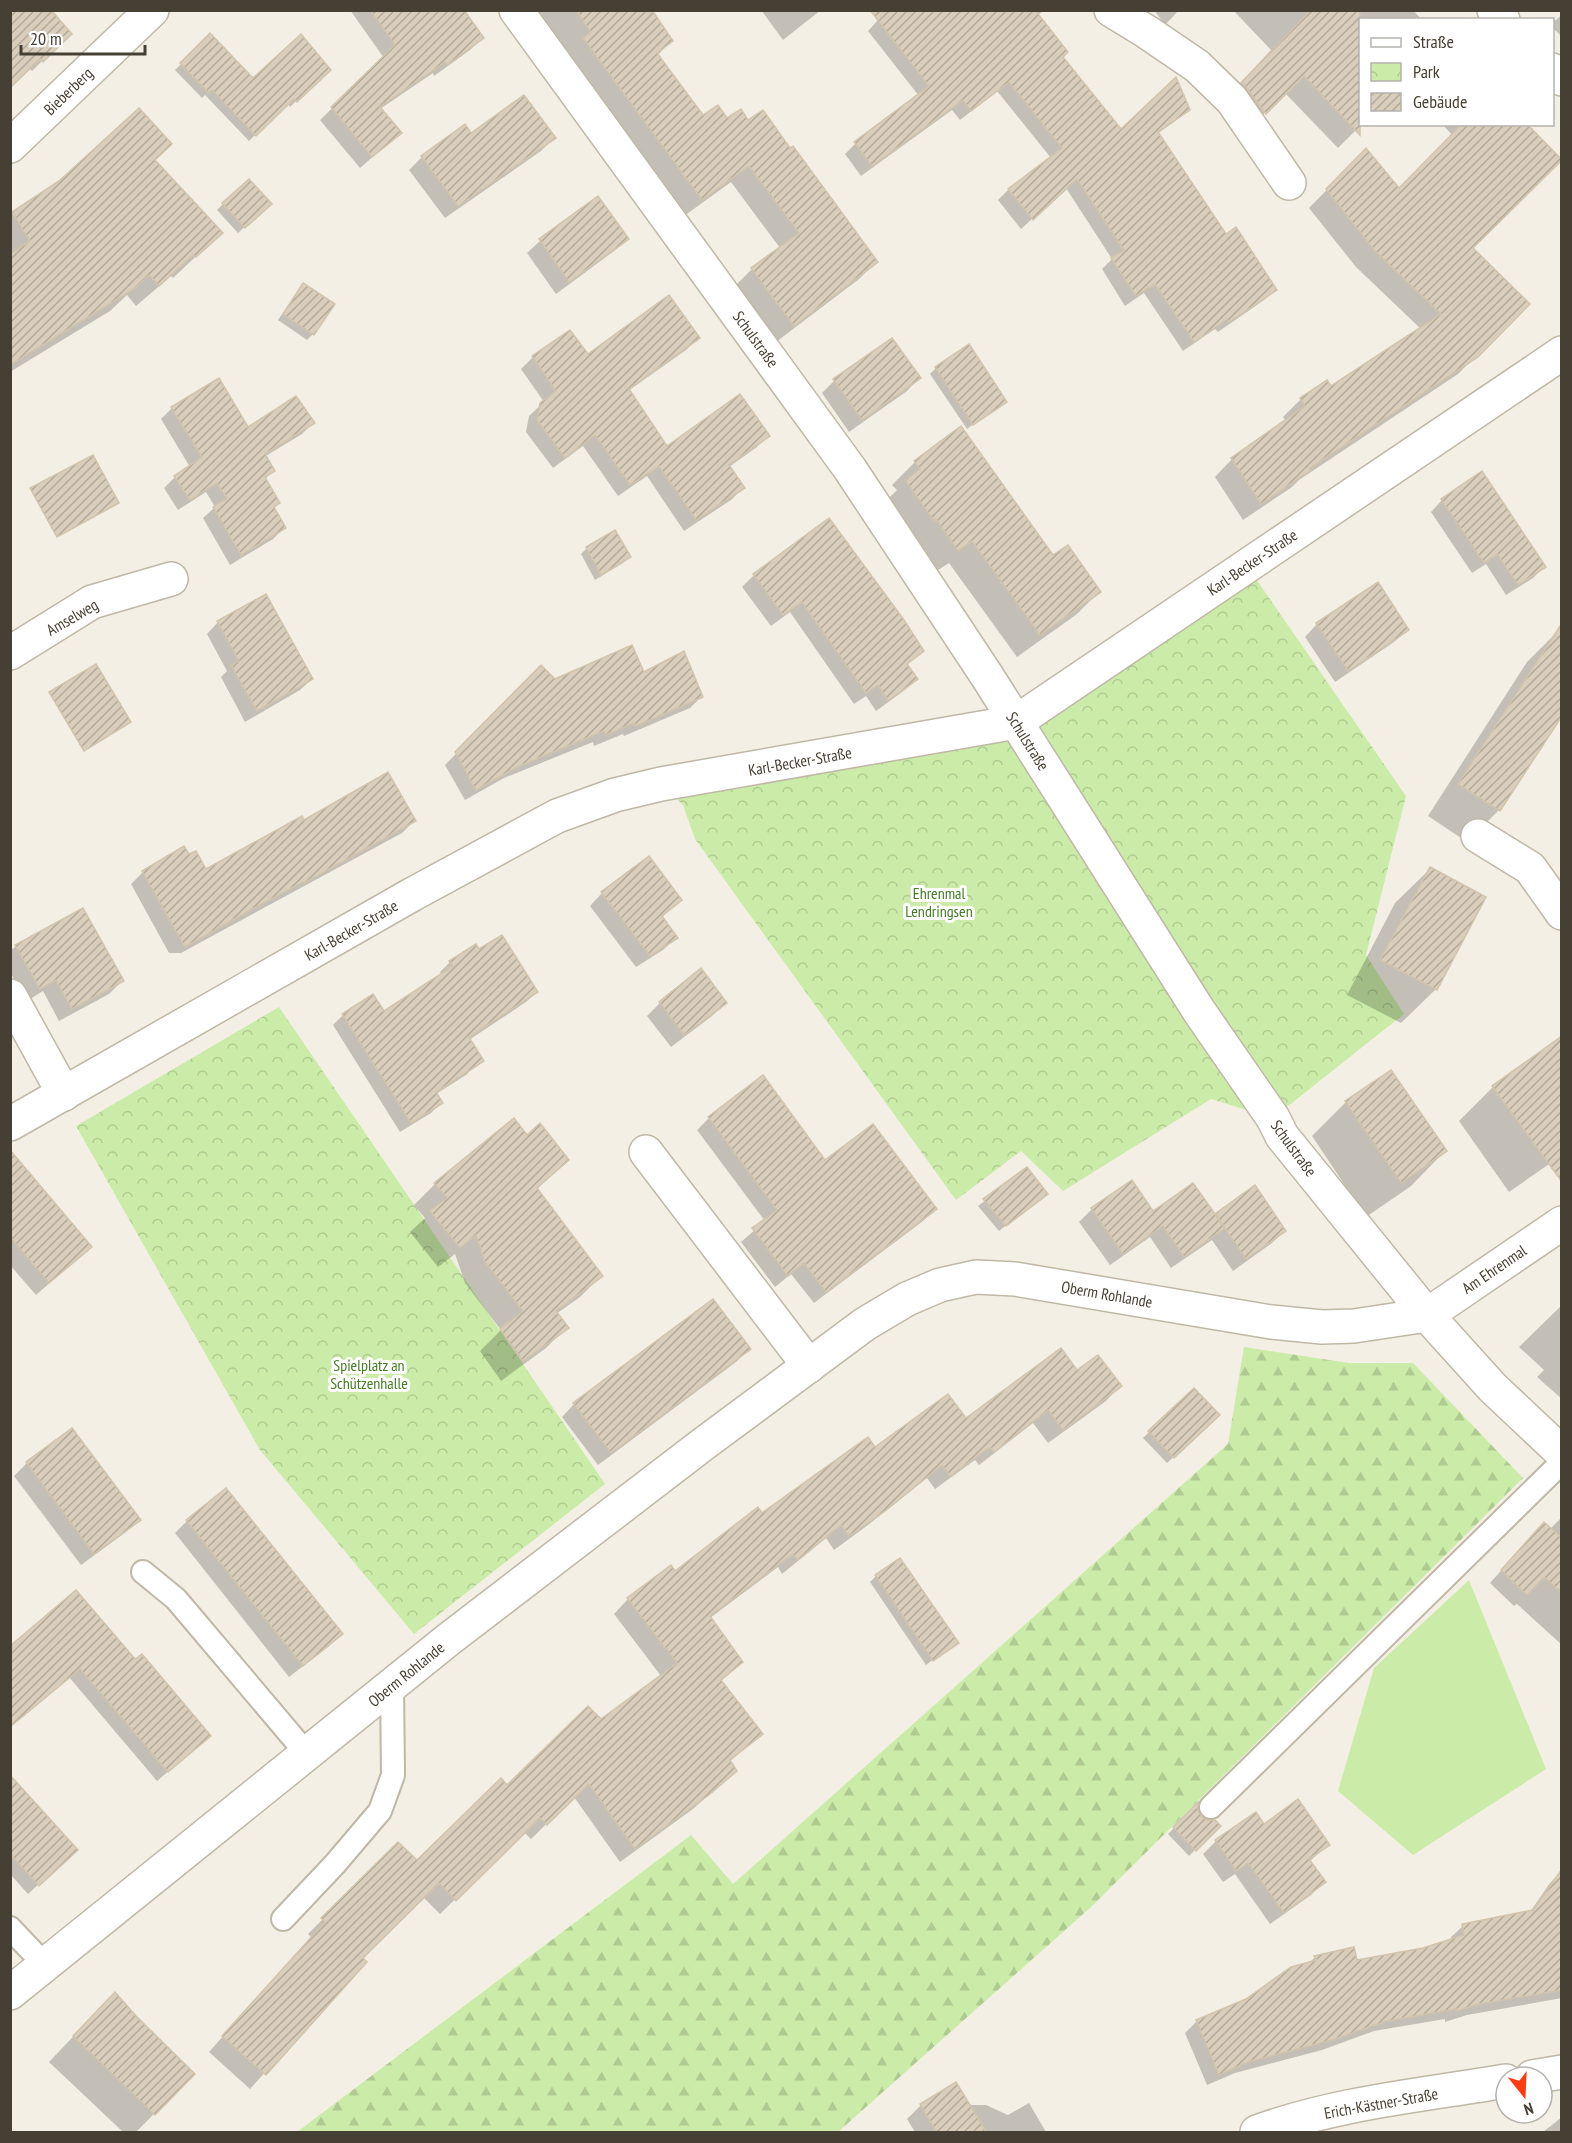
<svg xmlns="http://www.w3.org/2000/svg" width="1572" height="2143" viewBox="0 0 1572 2143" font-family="'PT Sans Narrow',sans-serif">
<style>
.green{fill:#cbeca8}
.forest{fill:url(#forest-firs)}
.park{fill:url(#park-crowns)}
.shadow{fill:#0003}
.building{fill:url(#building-hatch);stroke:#d2c4ab;stroke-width:1.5}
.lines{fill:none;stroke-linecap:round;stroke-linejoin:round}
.lane-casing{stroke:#c0b8a6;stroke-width:26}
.street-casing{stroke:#c0b8a6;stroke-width:36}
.lane{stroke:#fff;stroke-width:22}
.street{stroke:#fff;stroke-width:33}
.labels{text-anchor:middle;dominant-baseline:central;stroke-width:6;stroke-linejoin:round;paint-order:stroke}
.street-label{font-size:16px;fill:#463f33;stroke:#fff}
.park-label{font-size:16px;fill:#417d21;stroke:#fff}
</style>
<defs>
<pattern id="forest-firs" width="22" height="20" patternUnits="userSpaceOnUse" patternTransform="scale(1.5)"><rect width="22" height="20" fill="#cbeca8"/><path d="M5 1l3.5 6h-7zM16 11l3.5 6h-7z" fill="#b0cb91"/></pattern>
<pattern id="park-crowns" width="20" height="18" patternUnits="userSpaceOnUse" patternTransform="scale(1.5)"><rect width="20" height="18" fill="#cbeca8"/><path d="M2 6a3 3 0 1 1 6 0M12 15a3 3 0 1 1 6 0" fill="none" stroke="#b0cb91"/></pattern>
<pattern id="building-hatch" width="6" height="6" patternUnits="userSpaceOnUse" patternTransform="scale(1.5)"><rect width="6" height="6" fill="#d9cebb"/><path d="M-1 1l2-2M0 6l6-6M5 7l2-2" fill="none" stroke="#b2a999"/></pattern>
</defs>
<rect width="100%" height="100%" fill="#f4efe4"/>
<polygon class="green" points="1469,1580 1546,1769 1413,1855 1338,1791 1374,1668"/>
<polygon class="forest" points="1244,1347 1349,1363 1413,1363 1523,1478 1090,1908 838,2132 297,2132 691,1835 733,1884 1228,1444"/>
<g class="park">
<polygon points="1247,566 1406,796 1366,955 1404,1014 1273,1118 1211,1099 1063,1191 1021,1151 956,1200 695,839 683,805 661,784 1016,722"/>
<polygon points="279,1007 605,1484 414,1634 260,1450 76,1126"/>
</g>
<g class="shadow">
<polygon points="10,10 70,33 32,71 29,68"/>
<polygon points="350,10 462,10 482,38 470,50 434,76 433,73 380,109 400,133 360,168 320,120 384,58"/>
<polygon points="536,10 650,10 671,41 657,56 703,117 727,120 789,150 876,262 859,279 776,342 735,286 752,269 780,248 731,182 684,216"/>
<polygon points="761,10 821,10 783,40"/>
<polygon points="983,10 1044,10 1037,16 1061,57 1121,131 1185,111 1174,122 1157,134 1226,236 1275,290 1264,300 1218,332 1215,329 1183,351 1144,293 1125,306 1102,269 1112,259 1066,188 1021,229 998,200 1008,190 1051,158 997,91 960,120 952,110 861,176 845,154 855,144 919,96 868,31 878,20"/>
<polygon points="1154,10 1179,10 1165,25"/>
<polygon points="1233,10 1413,10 1422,20 1360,20 1362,124 1338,148 1285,93 1247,130 1224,100 1271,50"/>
<polygon points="1562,15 1562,37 1552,27 1552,23"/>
<polygon points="210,36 253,80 328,70 290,107 287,103 249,141 205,95 202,98 175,70"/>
<polygon points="1442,124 1527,124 1561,158 1471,248 1528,304 1458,374 1299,480 1292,487 1243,520 1215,477 1232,459 1286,421 1283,417 1301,399 1330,388 1421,329 1356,267 1309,208 1366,150 1399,191 1453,136"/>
<polygon points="554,138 541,151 445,218 409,170 422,157"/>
<polygon points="154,160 221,233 173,278 171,276 136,306 127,295 110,311 10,372 10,215"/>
<polygon points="598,198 627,238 614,251 556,294 527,253 540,241"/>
<polygon points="223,204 264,210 238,233 217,210"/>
<polygon points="303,284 313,334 307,340 278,320"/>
<polygon points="570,332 587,356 698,338 686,350 628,391 666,448 768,435 757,447 729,467 743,488 731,500 684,531 647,476 618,496 583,446 553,468 526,432 529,416 544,402 521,369 533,357"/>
<polygon points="936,368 1005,401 967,429 930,374"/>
<polygon points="919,378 907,391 849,432 822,393 834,381"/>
<polygon points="172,408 248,429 313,423 302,434 264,457 273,471 265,479 279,503 273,508 284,528 273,539 230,565 203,518 215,507 206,492 178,510 164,488 175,477 190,467 161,419"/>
<polygon points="961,428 1053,557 1099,592 1077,614 1017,657 949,563 935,572 884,503 897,490 892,485 915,462"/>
<polygon points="1442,500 1544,567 1533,578 1506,595 1486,564 1472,573 1431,512"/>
<polygon points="587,548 629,557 623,563 595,580 581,554"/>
<polygon points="754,575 922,651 907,665 916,678 905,690 876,711 866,696 854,704 790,612 771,626 742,587"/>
<polygon points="218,622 312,679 300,690 245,722 221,677 227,671 207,634"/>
<polygon points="1317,624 1407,630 1394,642 1335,682 1305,637"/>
<polygon points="1559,630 1562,713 1499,810 1467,842 1428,816 1527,662"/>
<polygon points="541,667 554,681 643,674 702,696 690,708 624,736 623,734 594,746 593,742 504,778 465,800 445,765"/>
<polygon points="414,821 402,833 181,953 169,953 131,884 143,872 188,856 206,871 303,822"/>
<polygon points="1430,869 1436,989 1401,1023 1347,995 1395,903"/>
<polygon points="602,893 680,900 661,918 676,937 663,950 636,967 590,906"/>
<polygon points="16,946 122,981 109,994 59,1021 43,991 27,1001 10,972 10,951"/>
<polygon points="479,952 537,992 526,1002 469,1040 477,1064 466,1075 436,1094 441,1103 431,1113 400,1132 333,1025 343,1015 384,1013 442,975 440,972 450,962"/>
<polygon points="660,1003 725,1003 712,1016 671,1047 647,1016"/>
<polygon points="1493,1087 1562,1155 1509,1192 1459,1121"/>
<polygon points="1346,1102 1445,1151 1411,1186 1366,1217 1312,1136"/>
<polygon points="709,1118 824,1162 935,1209 923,1221 814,1303 791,1274 775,1287 741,1242 765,1221 697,1130"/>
<polygon points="567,1160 536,1190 601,1276 580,1297 556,1314 567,1327 546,1348 501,1381 480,1351 501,1330 465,1283 455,1254 438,1267 410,1232 425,1218 414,1205 435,1184"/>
<polygon points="1027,1169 1046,1194 999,1231 978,1206"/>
<polygon points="10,1187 77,1259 36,1295 10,1265"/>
<polygon points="1092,1209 1215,1216 1284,1231 1272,1243 1233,1271 1212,1240 1171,1268 1150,1237 1110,1265 1079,1222"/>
<polygon points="1562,1305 1562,1399 1537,1377 1544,1370 1519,1347"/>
<polygon points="749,1349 736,1362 598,1465 562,1417 574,1404"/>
<polygon points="1077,1372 1120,1386 1106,1401 1048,1443 1033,1423 979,1465 975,1460 935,1489 927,1478 868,1525 834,1550 826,1538 782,1574 778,1567 710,1618 741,1662 720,1682 761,1734 729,1762 735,1771 693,1809 620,1862 574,1797 531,1839 524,1832 440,1914 423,1897 361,1958 365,1962 250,2089 209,2052 311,1937 308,1934 398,1844 417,1862 507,1787 661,1676 614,1614 628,1599 675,1573 762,1515 874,1449 966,1420"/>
<polygon points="1194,1390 1218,1415 1167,1463 1143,1438"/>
<polygon points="71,1430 139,1520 126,1532 81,1565 14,1476 27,1463"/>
<polygon points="1560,1519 1562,1520 1562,1645 1517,1604 1514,1606 1490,1583 1532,1536 1550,1529"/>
<polygon points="187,1521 341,1634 328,1647 289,1677 175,1533"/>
<polygon points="876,1576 957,1642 926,1665 870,1582"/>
<polygon points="10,1648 135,1661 199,1745 157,1781 69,1677"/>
<polygon points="10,1777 66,1859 28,1894 10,1874"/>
<polygon points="1196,1806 1200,1817 1219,1826 1189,1856 1168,1834"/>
<polygon points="1263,1826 1328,1845 1309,1862 1324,1882 1311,1895 1270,1924 1235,1874 1223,1882 1203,1854 1216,1841"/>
<polygon points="1560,1873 1562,1883 1562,1998 1467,2015 1445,2022 1445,2019 1374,2031 1322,2050 1235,2073 1207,2085 1185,2033 1197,2021 1247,2000 1309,1963 1315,1957 1356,1962 1423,1949 1452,1940 1451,1937 1463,1926 1530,1912 1550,1883"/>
<polygon points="90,2019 154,2114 136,2132 123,2132 49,2062"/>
<polygon points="1029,2103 1046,2132 915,2132 907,2119 921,2105 986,2105 1008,2115"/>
<polygon points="1562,2117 1562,2132 1543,2132"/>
</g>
<g class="building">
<polygon points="10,10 51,10 72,34 43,62 40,59 10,88"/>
<polygon points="370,10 464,10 484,38 447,65 445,62 380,107 402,133 372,157 331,107 395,45"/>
<polygon points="576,10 652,10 673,41 657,53 703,115 718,105 727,118 741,109 748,120 763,110 790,148 793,146 878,262 794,326 751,268 799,233 749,166 702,200 583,38 591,32"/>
<polygon points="870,10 1035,10 1068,52 1063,57 1121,129 1176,77 1190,110 1158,132 1226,234 1236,227 1277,290 1229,322 1227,319 1194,342 1155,284 1136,296 1111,258 1124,250 1077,179 1033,220 1008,189 1062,148 1009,82 971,111 963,100 872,166 854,142 929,86"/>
<polygon points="1311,10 1360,10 1360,135 1304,76 1266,114 1242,82"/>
<polygon points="210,33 253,78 301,34 331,70 297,102 294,99 256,136 212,90 209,93 180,63"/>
<polygon points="524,95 556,138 458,206 421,156 465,124 471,133"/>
<polygon points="139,108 172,144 155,160 223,233 196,257 193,255 159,286 149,275 134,289 10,365 10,254 30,241 12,212 59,181"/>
<polygon points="1462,124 1527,124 1562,160 1473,248 1530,304 1478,357 1310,468 1311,470 1261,504 1231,458 1305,406 1300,398 1327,380 1331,386 1441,314 1374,250 1326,189 1366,148 1399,188"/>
<polygon points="249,179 272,204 245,228 222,203"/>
<polygon points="598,196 629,239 569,282 539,239"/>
<polygon points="303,283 335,304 314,335 283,314"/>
<polygon points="669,295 700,338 629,389 667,446 740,394 770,436 729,465 745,488 696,520 659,466 630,485 595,435 565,458 537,420 540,403 556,391 532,356 570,330 588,354"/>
<polygon points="892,338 921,378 862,420 833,379"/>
<polygon points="969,344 1007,402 973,425 935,367"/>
<polygon points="219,378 248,427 296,396 315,423 265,454 275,471 265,477 280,503 274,507 286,528 241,555 213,507 227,498 217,483 190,500 174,476 202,457 171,407"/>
<polygon points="961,426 1053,555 1068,545 1101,592 1040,635 972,541 958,551 936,519 934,521 905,480 920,469 914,461"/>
<polygon points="93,455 119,503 57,537 30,488"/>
<polygon points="1482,471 1546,567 1518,585 1497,554 1484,563 1441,499"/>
<polygon points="829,518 904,620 924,651 907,664 918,679 888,701 878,685 866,693 802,602 783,615 753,574"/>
<polygon points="615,530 631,557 601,575 586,547"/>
<polygon points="1378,582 1409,630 1348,671 1316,623"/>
<polygon points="266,594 313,679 257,711 231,665 239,661 217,621"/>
<polygon points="1562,623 1562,716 1500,811 1458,784"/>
<polygon points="632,645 644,672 684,651 703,697 636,726 634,723 606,735 604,731 517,767 476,790 455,752 541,665 555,679"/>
<polygon points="96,664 131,722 84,751 49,692"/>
<polygon points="388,772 416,821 304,883 303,882 254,908 185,947 142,871 184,846 189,854 196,851 206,869 302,816 304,820"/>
<polygon points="649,856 682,900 662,916 678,938 650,956 601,892"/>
<polygon points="1430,867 1486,897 1437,990 1380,960"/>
<polygon points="83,908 124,981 72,1009 56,980 40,989 15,945"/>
<polygon points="502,935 538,992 469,1037 484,1061 436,1092 443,1103 411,1123 342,1014 373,994 384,1011 453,966 449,961 476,944 479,949"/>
<polygon points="701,968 727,1003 684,1035 659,1002"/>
<polygon points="1562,1036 1562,1182 1492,1086"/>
<polygon points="1391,1070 1447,1151 1401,1183 1345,1101"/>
<polygon points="763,1075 825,1160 873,1124 937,1209 826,1292 804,1263 788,1276 752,1228 777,1210 708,1117"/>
<polygon points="514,1118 527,1135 540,1123 569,1160 537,1188 603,1276 556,1311 569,1328 523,1361 500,1329 523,1311 485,1262 476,1235 460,1248 430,1211 447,1198 434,1183"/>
<polygon points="10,1150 92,1247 49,1283 10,1237"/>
<polygon points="1027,1167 1048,1194 1006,1226 983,1199"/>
<polygon points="1132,1180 1153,1211 1193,1183 1225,1228 1184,1257 1163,1226 1123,1254 1091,1208"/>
<polygon points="1255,1185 1286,1231 1246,1259 1215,1214"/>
<polygon points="713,1299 751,1349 611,1453 573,1403"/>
<polygon points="1061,1348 1077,1370 1098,1355 1122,1386 1063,1430 1048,1410 994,1452 990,1447 950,1476 942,1465 885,1511 849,1536 841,1525 798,1560 793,1554 710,1616 743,1662 721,1680 763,1734 730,1760 737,1771 710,1794 635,1849 589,1784 547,1825 540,1818 456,1901 439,1883 363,1958 367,1962 266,2075 222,2036 325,1922 321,1918 398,1842 417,1860 501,1778 507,1785 588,1706 601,1719 677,1663 627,1598 671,1565 675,1571 758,1507 762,1513 868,1437 875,1447 948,1394 966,1418"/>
<polygon points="1194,1388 1220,1415 1174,1458 1148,1431"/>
<polygon points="72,1428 141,1520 94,1554 26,1462"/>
<polygon points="226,1488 343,1634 303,1666 186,1520"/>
<polygon points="1544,1522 1562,1538 1562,1593 1544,1577 1527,1595 1501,1570"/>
<polygon points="900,1558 959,1643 933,1661 875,1575"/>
<polygon points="76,1590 135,1659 142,1654 211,1736 168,1772 80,1669 10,1727 10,1646"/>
<polygon points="10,1775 78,1850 39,1886 10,1854"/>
<polygon points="1298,1799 1330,1845 1309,1859 1326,1882 1284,1913 1248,1863 1236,1871 1215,1840 1256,1812 1264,1824"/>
<polygon points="1198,1802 1198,1810 1201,1816 1207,1820 1215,1820 1221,1826 1196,1851 1173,1827"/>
<polygon points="1562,1869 1562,1990 1479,2004 1456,2011 1456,2009 1387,2021 1335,2039 1248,2062 1219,2075 1196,2020 1246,1999 1291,1967 1317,1960 1314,1956 1354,1947 1357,1960 1423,1948 1464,1935 1462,1924 1533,1910"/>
<polygon points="115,1992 136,2016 195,2074 155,2115 73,2036"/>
<polygon points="956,2082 987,2133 937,2133 920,2104"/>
</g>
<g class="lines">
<defs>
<g id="lane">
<polyline points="143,1572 176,1599 307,1754"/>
<polyline points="1211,1807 1562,1462"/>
<polyline points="283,1919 335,1864 380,1811 393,1775 392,1685"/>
<polyline points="10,1928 45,1965"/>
</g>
<g id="street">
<polyline points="516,10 850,469 987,676 1199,1011 1273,1118 1282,1136 1427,1315 1493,1388 1562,1453"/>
<polyline points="1111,10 1147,32 1197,66 1232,100 1289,183"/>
<polyline points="1494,10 1503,20"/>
<polyline points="1552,70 1562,79"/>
<polyline points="10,146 152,10"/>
<polyline points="10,653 92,602 171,579"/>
<polyline points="1478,836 1530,868 1562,913"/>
<polyline points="10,996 64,1094"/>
<polyline points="10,1124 413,894 557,816 615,795 661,784 1016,722 1562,353"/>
<polyline points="646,1152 809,1366"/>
<polyline points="10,1993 449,1639 702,1445 865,1324 907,1299 940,1285 976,1277 1015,1279 1271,1322 1322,1327 1354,1326 1427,1315 1562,1223"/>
<polyline points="1532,2077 1562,2072"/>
<path d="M1257,2132C1336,2103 1423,2095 1506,2081"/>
</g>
</defs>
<use href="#lane" class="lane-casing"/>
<use href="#street" class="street-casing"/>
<use href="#lane" class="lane"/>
<use href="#street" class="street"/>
</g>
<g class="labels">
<g class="street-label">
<text transform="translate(68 91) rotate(-44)">Bieberberg</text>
<text transform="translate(756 339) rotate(54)">Schulstraße</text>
<text transform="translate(1252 562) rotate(-34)">Karl-Becker-Straße</text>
<text transform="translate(72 617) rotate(-30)">Amselweg</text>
<text transform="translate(1028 741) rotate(58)">Schulstraße</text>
<text transform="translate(800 761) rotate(-10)">Karl-Becker-Straße</text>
<text transform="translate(351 930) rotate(-30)">Karl-Becker-Straße</text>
<text transform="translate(1294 1148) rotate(54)">Schulstraße</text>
<text transform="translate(1494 1269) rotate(-34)">Am Ehrenmal</text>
<text transform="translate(1107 1294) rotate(10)">Oberm Rohlande</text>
<text transform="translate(406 1674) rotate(-39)">Oberm Rohlande</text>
<text transform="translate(1381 2103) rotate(-10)">Erich-Kästner-Straße</text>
</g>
<g class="park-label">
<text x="939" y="893">Ehrenmal<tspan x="939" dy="18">Lendringsen</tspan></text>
<text x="369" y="1365">Spielplatz an<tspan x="369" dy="18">Schützenhalle</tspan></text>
</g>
</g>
<rect width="1572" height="2143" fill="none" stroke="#463f33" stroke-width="24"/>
<rect x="1359" y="18" width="195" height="108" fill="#ffffff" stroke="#b5b2ad" stroke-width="1.5"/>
<rect x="1371" y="38" width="30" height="9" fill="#ffffff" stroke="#b5b2ad" stroke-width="1.5"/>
<text x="1413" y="48" font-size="18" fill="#463f33">Straße</text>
<rect x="1371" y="63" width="30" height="18" fill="url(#park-crowns)" stroke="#b5b2ad" stroke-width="1.5"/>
<text x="1413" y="78" font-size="18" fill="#463f33">Park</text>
<rect x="1371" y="93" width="30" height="18" fill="url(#building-hatch)" stroke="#b5b2ad" stroke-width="1.5"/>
<text x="1413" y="108" font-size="18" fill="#463f33">Gebäude</text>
<g transform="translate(1524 2095) rotate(162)"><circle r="28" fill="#ffffff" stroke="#b5b2ad" stroke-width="1.5"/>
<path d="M0-4.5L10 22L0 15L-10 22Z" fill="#ff3b0f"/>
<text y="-9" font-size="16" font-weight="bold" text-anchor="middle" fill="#463f33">N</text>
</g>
<path d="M21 45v9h124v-9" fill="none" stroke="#463f33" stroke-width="3"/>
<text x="30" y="45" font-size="18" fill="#463f33" stroke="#ffffff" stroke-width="4.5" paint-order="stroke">20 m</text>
</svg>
